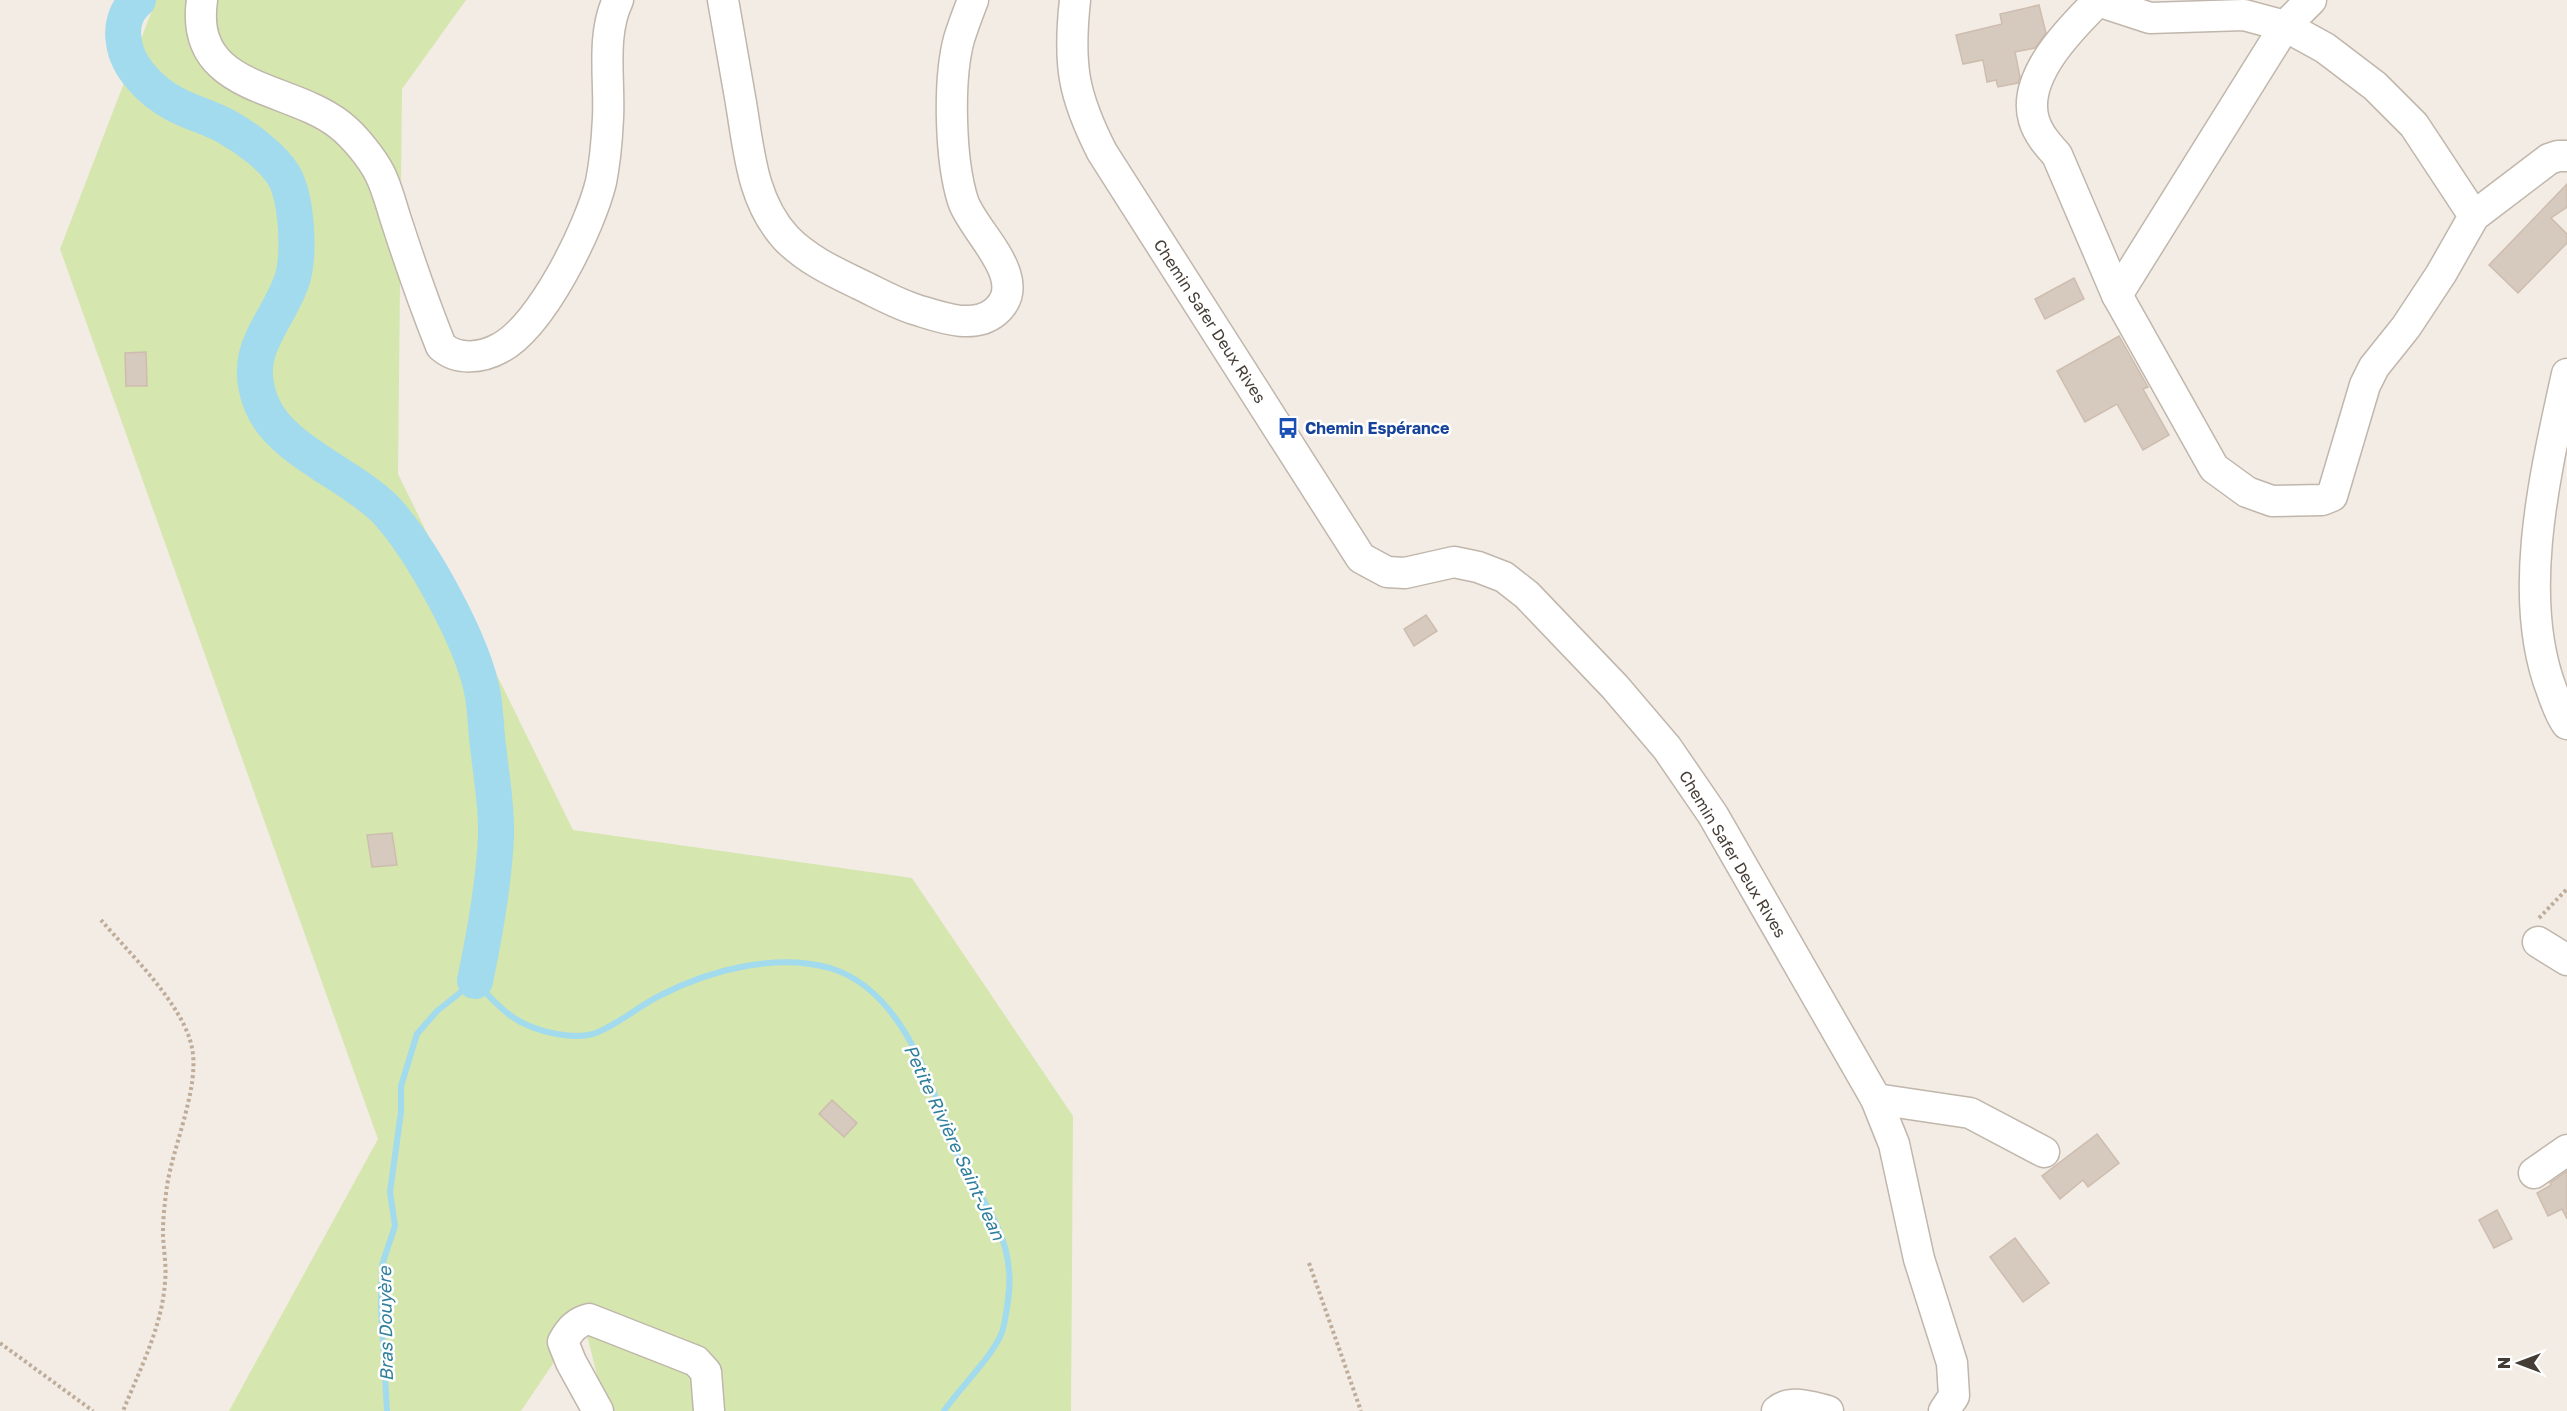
<svg xmlns="http://www.w3.org/2000/svg" width="2567" height="1411" viewBox="0 0 2567 1411" font-family="'Golos Text',sans-serif">
<style>
.green{fill:#d5e6ae}
.lines{fill:none;stroke-linecap:round;stroke-linejoin:round}
.stream{stroke:#a2daee;stroke-width:6}
.river{stroke:#a2daee;stroke-width:36}
.building{fill:#d6c9be;stroke:#cebdae;stroke-width:1.5}
.minor-casing{stroke:#c0b6ab;stroke-width:33}
.path{stroke:#bfac99;stroke-width:4;stroke-dasharray:3 3;stroke-linecap:butt}
.minor{stroke:#fff;stroke-width:30}
.labels{text-anchor:middle;dominant-baseline:central;stroke-width:5;stroke-linejoin:round;paint-order:stroke}
.street-label{font-size:16px;fill:#443c35;stroke:#fff}
.transit-label{font-size:16px;font-weight:bold;fill:#164399;stroke:#fff;text-anchor:start}
.water-label{font-size:18px;font-style:italic;fill:#2e7e9d;stroke:#fff}
</style>
<rect width="100%" height="100%" fill="#f2ece5"/>
<polygon class="green" points="156,0 466,0 402,89 398,474 573,830 912,878 1073,1116 1071,1411 606,1411 583,1319 521,1411 229,1411 378,1139 60,249"/>
<g class="lines">
<path class="stream" d="M387,1411L381,1307L382,1265L395,1226L390,1192L401,1112V1086L417,1034L437,1011L475,981C501,1010 517,1027 557,1034C568,1036 582,1037 593,1034C617,1026 638,1006 661,995C710,970 775,953 830,968C893,987 922,1060 943,1116C947,1127 950,1140 955,1150C974,1190 1006,1224 1009,1271C1011,1288 1007,1308 1004,1325C1000,1350 959,1388 944,1411"/>
<path class="river" d="M138,0C126,10 121,26 124,42C127,67 151,91 173,103C190,113 210,117 227,127C245,137 273,157 284,176C297,199 300,255 292,280C277,325 239,350 262,405C280,450 352,475 386,510C422,550 474,643 483,696C486,715 486,735 489,754C492,782 497,807 496,836C494,884 485,933 475,981"/>
</g>
<g class="building">
<polygon points="2039,5 2046,33 2035,48 2015,52 2020,77 2018,83 1998,87 1996,80 1987,82 1983,60 1963,64 1956,35 2002,24 2000,14"/>
<polygon points="2567,184 2567,207 2551,218 2567,234 2567,243 2518,293 2489,265"/>
<polygon points="2074,278 2084,299 2045,319 2035,299"/>
<polygon points="2119,336 2148,387 2143,389 2169,435 2143,450 2117,404 2085,422 2057,371"/>
<polygon points="146,352 147,386 126,386 125,353"/>
<polygon points="1426,615 1437,631 1414,646 1404,629"/>
<polygon points="392,833 397,865 372,867 367,835"/>
<polygon points="832,1100 857,1123 844,1137 819,1114"/>
<polygon points="2097,1134 2119,1163 2088,1187 2083,1180 2060,1199 2042,1176"/>
<polygon points="2567,1171 2567,1219 2562,1209 2548,1216 2537,1193 2551,1185 2550,1183"/>
<polygon points="2497,1210 2512,1239 2494,1248 2479,1220"/>
<polygon points="2015,1238 2049,1283 2023,1302 1990,1257"/>
</g>
<g class="lines">
<defs>
<g id="minor">
<path d="M202,0C189,92 288,84 340,125C354,136 372,158 380,174C388,190 392,209 398,226C411,266 425,306 441,346C457,361 482,358 500,348C542,326 590,227 601,182C605,162 607,139 608,118C610,81 601,35 618,0"/>
<path d="M723,0C729,34 735,69 741,103C749,151 752,201 786,238C806,259 834,272 859,284C878,293 897,304 917,310C940,317 973,330 995,312C1033,280 973,232 963,201C950,160 948,80 959,39C963,26 968,13 973,0"/>
<path d="M1075,0C1068,65 1073,95 1102,152L1361,558L1387,572L1405,573L1454,562L1478,567L1504,577L1527,595L1615,687L1667,748L1713,815L1876,1099L1894,1144L1919,1259L1952,1363L1954,1396L1944,1411"/>
<path d="M2474,216L2441,274L2406,327L2374,367L2365,385L2332,496L2322,500L2272,501L2247,492L2214,468L2117,295L2057,155C2048,145 2038,134 2034,120C2021,77 2071,28 2098,1L2150,18L2244,15L2285,26L2325,48L2375,86L2414,125L2474,216L2549,159L2558,156H2567"/>
<polyline points="2117,295 2285,26 2311,0"/>
<path d="M2567,374C2546,470 2515,596 2552,691C2556,702 2560,715 2567,724"/>
<polyline points="2538,942 2567,960"/>
<polyline points="1876,1099 1970,1113 2044,1152"/>
<polyline points="2534,1173 2567,1150"/>
<path d="M598,1411L571,1362L563,1342C569,1330 576,1322 589,1319L696,1361L706,1372L709,1411"/>
<path d="M1777,1411C1791,1399 1811,1407 1828,1411"/>
</g>
</defs>
<use href="#minor" class="minor-casing"/>
<g class="path">
<polyline points="2539,918 2567,889"/>
<path d="M101,920C129,953 184,1005 192,1048C200,1087 173,1146 167,1186C165,1201 163,1217 163,1232C163,1248 167,1265 165,1282C162,1327 140,1369 123,1411"/>
<polyline points="1309,1263 1361,1411"/>
<polyline points="0,1343 93,1411"/>
</g>
<use href="#minor" class="minor"/>
</g>
<defs>
<symbol id="bus-bare" viewBox="-9 -9 18 18"><path d="M-5-6H5V4H4V6H2V4H-2V6H-4V4H-5ZM-3.5-4V0h7V-4ZM-3.5 1.2v1.5H-2V1.2ZM2 1.2v1.5H3.5V1.2Z" fill="#1a4fb4" stroke="#fff" stroke-width="2.5" paint-order="stroke"/></symbol>
</defs>
<g fill-rule="evenodd">
<use href="#bus-bare" x="1273" y="413" width="30" height="30"/>
</g>
<g class="labels">
<g class="street-label">
<text transform="translate(1210 321) rotate(57)">Chemin Safer Deux Rives</text>
<text transform="translate(1733 854) rotate(59)">Chemin Safer Deux Rives</text>
</g>
<g class="transit-label">
<text x="1305" y="428">Chemin Espérance</text>
</g>
<g class="water-label">
<text transform="translate(955 1142) rotate(65)">Petite Rivière Saint-Jean</text>
<text transform="translate(385 1324) rotate(-91)">Bras Douyère</text>
</g>
</g>
<g transform="translate(2519 1363) rotate(270)" stroke="#ffffff" stroke-width="4.5" paint-order="stroke">
<path d="M0-4.5L10 22L0 15L-10 22Z" fill="#443c35"/>
<text y="-9" font-size="16" font-weight="bold" text-anchor="middle" fill="#443c35">N</text>
</g>
</svg>
